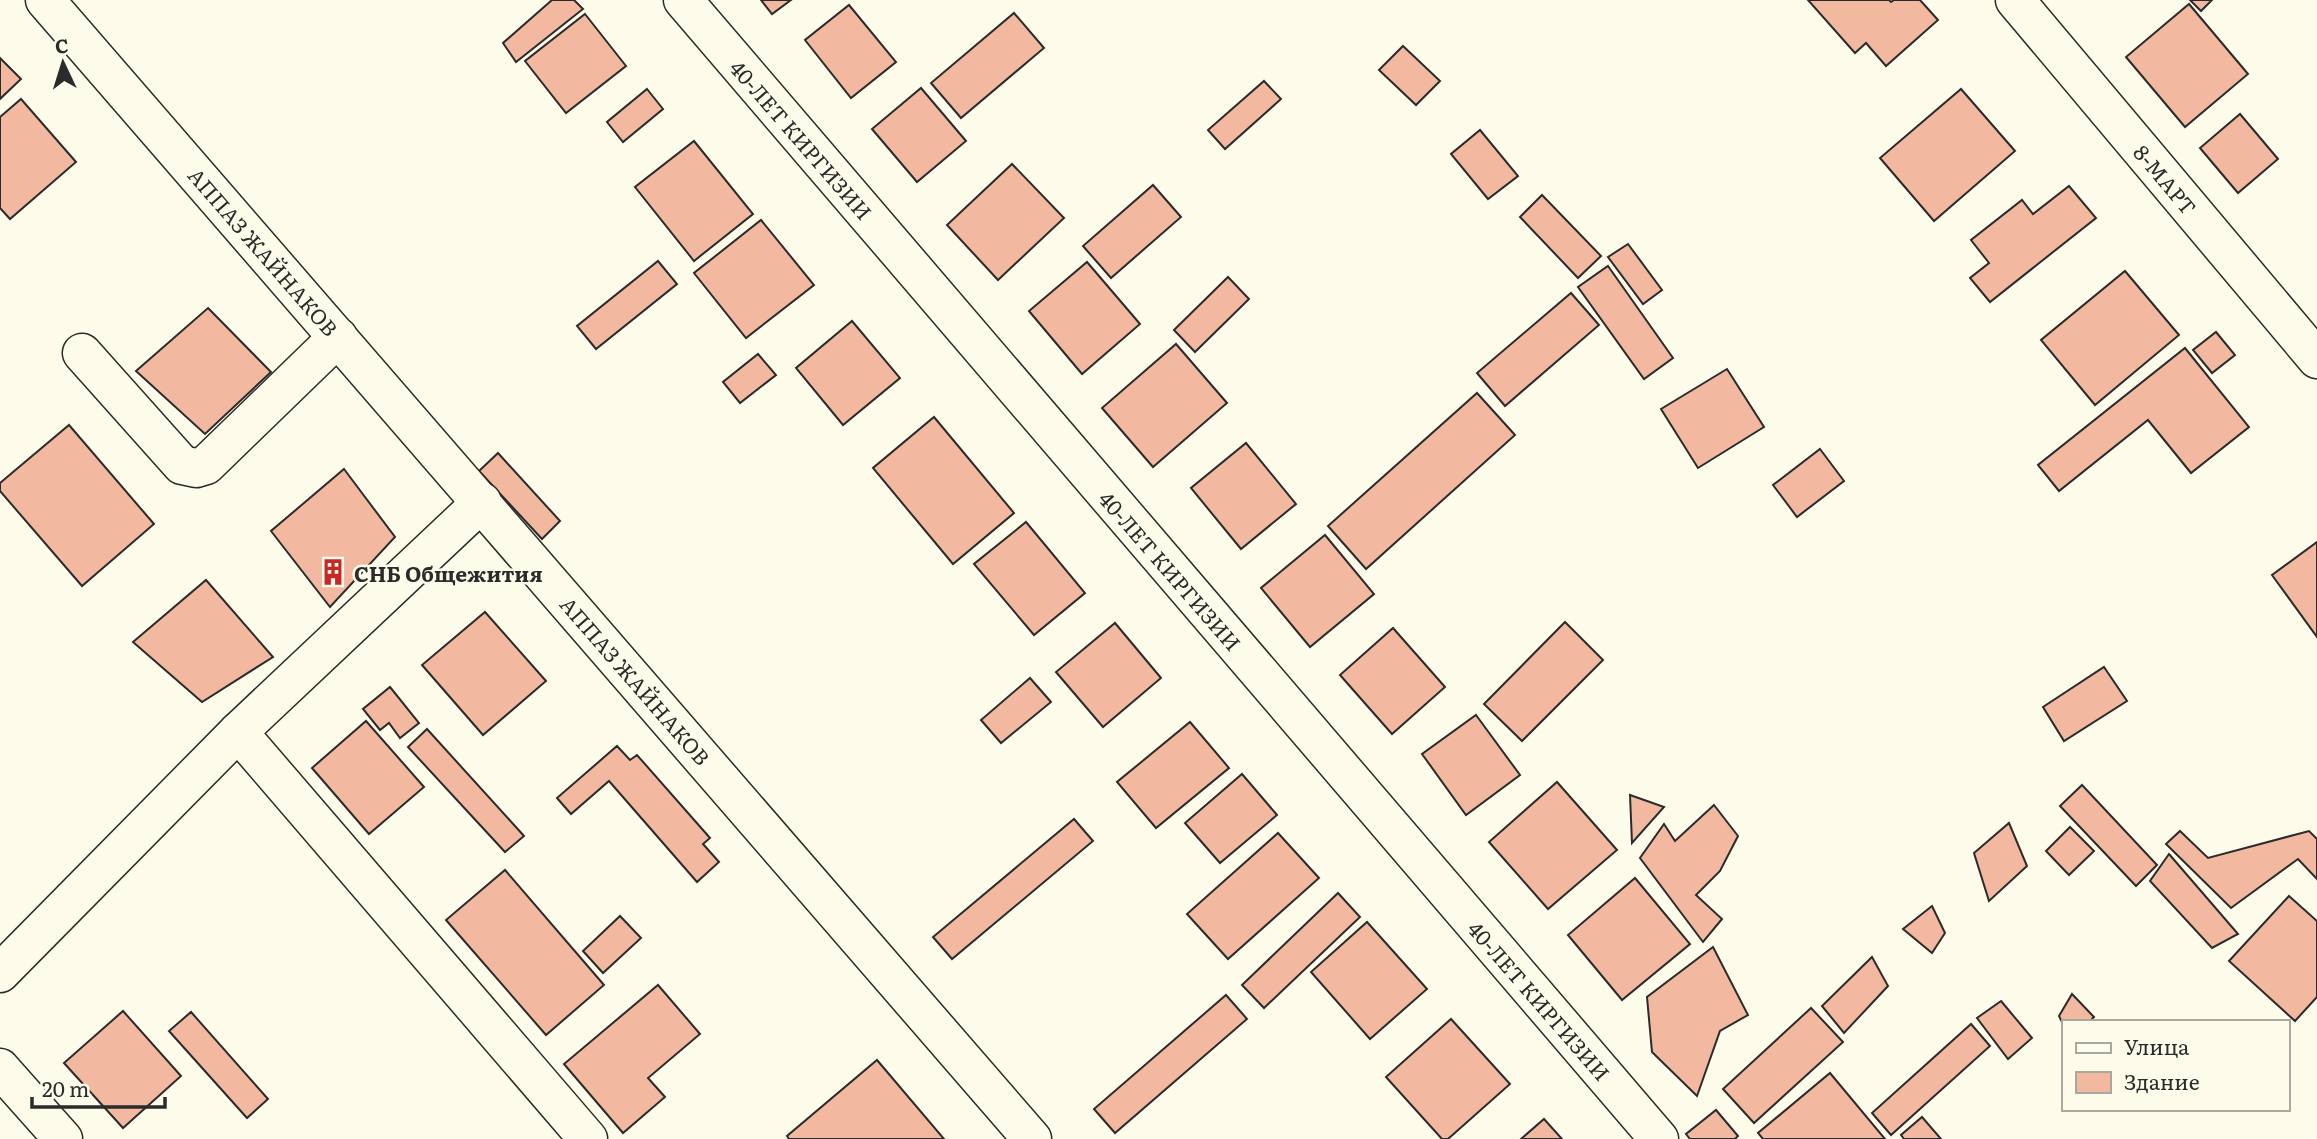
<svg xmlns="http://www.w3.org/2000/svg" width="2317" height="1139" viewBox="0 0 2317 1139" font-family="Literata,serif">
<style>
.building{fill:#f2b8a0;stroke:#2b2b2b;stroke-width:2}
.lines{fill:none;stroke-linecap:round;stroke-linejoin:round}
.minor-casing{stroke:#2b2b2b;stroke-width:41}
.minor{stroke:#fdfbea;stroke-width:38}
.labels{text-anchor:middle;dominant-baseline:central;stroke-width:5;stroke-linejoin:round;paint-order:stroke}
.street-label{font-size:21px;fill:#2b2b2b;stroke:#fdfbea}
.poi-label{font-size:21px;font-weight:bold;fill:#2b2b2b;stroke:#fdfbea;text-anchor:start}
</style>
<rect width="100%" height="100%" fill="#fdfbea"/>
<g class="building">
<polygon points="552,0 574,0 583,9 516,62 503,43"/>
<polygon points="761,0 791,0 772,14"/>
<polygon points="1808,0 1889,0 1891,2 1894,0 1920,0 1938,20 1886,66 1866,43 1855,53"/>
<polygon points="2190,0 2212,0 2201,11"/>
<polygon points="2189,4 2248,74 2185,127 2126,57"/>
<polygon points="849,5 896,62 851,98 805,40"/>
<polygon points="1014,13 1044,48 961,118 931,83"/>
<polygon points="585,14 626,66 566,113 525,61"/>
<polygon points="1403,46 1440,81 1416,105 1379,70"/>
<polygon points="0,58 21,79 0,99"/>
<polygon points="1264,81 1281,99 1225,149 1208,130"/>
<polygon points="921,88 966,141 917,182 872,129"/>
<polygon points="647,89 663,109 623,142 607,122"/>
<polygon points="1961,89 2015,151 1934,221 1880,158"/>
<polygon points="21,99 76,162 10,219 0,208 0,117"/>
<polygon points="2240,114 2278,159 2238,193 2200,148"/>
<polygon points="1480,130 1518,176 1488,199 1451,154"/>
<polygon points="694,141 753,214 694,261 635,187"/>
<polygon points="1012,164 1064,218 998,280 947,225"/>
<polygon points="1153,185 1181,217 1111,278 1083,246"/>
<polygon points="2069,186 2096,218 1990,302 1970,278 1989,263 1971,240 2022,200 2033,214"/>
<polygon points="1542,195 1601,256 1578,278 1520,217"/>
<polygon points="761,220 814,285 746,338 694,273"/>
<polygon points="1628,244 1662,290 1643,304 1608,257"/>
<polygon points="658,261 677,284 596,349 577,326"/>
<polygon points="1087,262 1140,324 1082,374 1029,311"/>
<polygon points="1608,266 1673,358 1644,379 1578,287"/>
<polygon points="2125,271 2179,335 2095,405 2041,340"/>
<polygon points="1228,277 1249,299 1195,352 1174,330"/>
<polygon points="1571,293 1599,325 1505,406 1477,373"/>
<polygon points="208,308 271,372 205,434 136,371"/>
<polygon points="852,321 900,378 843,425 796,368"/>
<polygon points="2216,332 2235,355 2212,373 2193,350"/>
<polygon points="1176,344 1227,403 1153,467 1102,408"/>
<polygon points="2185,348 2249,427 2191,473 2148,420 2059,491 2038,465"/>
<polygon points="758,354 776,375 740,403 723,382"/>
<polygon points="1727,369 1764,427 1698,468 1661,409"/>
<polygon points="1477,393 1515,435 1366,569 1328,526"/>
<polygon points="934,417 1014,513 953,564 873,468"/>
<polygon points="69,425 154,524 82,586 0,491 0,483"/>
<polygon points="1246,443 1296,504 1241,549 1191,488"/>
<polygon points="1820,449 1844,481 1797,517 1773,485"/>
<polygon points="498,453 560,521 542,539 479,471"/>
<polygon points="344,469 395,537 330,607 271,531"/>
<polygon points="1026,522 1085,593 1034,635 974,564"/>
<polygon points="1325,535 1374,594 1310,647 1261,588"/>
<polygon points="2317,542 2317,637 2272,575"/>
<polygon points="206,580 273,657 202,702 133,642"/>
<polygon points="485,612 546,681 483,735 422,665"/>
<polygon points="1565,622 1603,660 1522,741 1484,704"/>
<polygon points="1115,623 1161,678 1103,727 1056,672"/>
<polygon points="1393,628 1445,687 1392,734 1340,675"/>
<polygon points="2104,667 2127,701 2064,741 2043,707"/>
<polygon points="1030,678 1051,702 1001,743 981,720"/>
<polygon points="390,687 419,723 400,738 389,723 380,730 363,709"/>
<polygon points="1476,715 1520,775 1466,815 1422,754"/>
<polygon points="366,721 424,787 369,834 312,768"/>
<polygon points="1190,722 1229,768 1156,828 1117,782"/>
<polygon points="427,729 524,836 505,852 408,747"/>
<polygon points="617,746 630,760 637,755 710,838 703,844 719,862 697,882 609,781 571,814 557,798"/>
<polygon points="1242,774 1277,815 1220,863 1185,823"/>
<polygon points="1557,782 1617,850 1548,909 1489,842"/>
<polygon points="2082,785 2157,865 2136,886 2060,806"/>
<polygon points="1630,795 1664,807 1632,843"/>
<polygon points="1714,805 1738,836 1720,871 1696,895 1722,919 1703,942 1640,858 1664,824 1675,841"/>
<polygon points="1074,819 1093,841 952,959 933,937"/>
<polygon points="2009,823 2027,866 1989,901 1974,853"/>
<polygon points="2070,827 2094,851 2069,875 2046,851"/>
<polygon points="2180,831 2208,858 2309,831 2317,839 2317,879 2298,859 2231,908 2166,844"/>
<polygon points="1278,833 1319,878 1228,959 1187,914"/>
<polygon points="2169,854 2238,934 2212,948 2150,881"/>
<polygon points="505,870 604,985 546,1035 446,920"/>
<polygon points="1635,878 1690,944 1622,1000 1568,935"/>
<polygon points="1338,893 1360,917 1264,1008 1242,985"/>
<polygon points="2289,896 2317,921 2317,997 2295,1021 2229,961"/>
<polygon points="1932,906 1945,933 1932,953 1903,929"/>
<polygon points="620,916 641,938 603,973 583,951"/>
<polygon points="1367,922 1427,989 1370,1039 1311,972"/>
<polygon points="1713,947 1748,1015 1720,1031 1697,1096 1652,1052 1647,997"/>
<polygon points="1872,957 1888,986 1844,1033 1822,1006"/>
<polygon points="658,985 700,1034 648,1078 665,1097 623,1133 564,1064"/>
<polygon points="2072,994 2094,1017 2089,1022 2063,1022 2063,1024 2059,1016"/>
<polygon points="1226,995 1247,1019 1115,1133 1094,1109"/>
<polygon points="2001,1001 2032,1038 2008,1059 1977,1018"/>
<polygon points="1811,1008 1843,1042 1754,1123 1723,1089"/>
<polygon points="123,1011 181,1076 123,1128 64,1063"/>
<polygon points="191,1012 268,1099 247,1118 169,1031"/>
<polygon points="1451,1019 1510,1084 1448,1139 1442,1139 1386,1077"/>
<polygon points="1971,1024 1990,1046 1891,1135 1872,1113"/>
<polygon points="877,1060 944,1139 789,1139 787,1136"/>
<polygon points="1830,1073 1885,1139 1763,1139 1758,1133"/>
<polygon points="1716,1110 1738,1136 1735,1139 1690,1139 1686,1134"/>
<polygon points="1922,1117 1941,1139 1904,1139 1901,1135"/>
<polygon points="1544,1119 1562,1139 1521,1139"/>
</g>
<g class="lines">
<defs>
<g id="minor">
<polyline points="45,0 1032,1139"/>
<polyline points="683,0 1659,1139"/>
<polyline points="2015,0 2317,359"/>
<polyline points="82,353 182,465 196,468 206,465 338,337"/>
<polyline points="238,732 588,1139"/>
<polyline points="0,973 238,732 482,502"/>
<polyline points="0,1068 63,1139"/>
</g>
</defs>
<use href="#minor" class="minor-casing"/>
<use href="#minor" class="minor"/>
</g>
<defs>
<symbol id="building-bare" viewBox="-9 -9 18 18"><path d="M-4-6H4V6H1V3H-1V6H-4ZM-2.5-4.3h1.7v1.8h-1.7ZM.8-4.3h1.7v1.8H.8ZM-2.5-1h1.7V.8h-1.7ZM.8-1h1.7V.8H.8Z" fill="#c62828" stroke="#fdfbea" stroke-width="2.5" paint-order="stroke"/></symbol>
</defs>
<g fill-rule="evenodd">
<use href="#building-bare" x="314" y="553" width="38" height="38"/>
</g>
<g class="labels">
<g class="street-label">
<text transform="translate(802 139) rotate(49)">40-ЛЕТ КИРГИЗИИ</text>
<text transform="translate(2166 179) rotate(50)">8-МАРТ</text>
<text transform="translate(264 251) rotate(49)">АППАЗ ЖАЙНАКОВ</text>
<text transform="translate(1171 570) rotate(49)">40-ЛЕТ КИРГИЗИИ</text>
<text transform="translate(636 680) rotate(49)">АППАЗ ЖАЙНАКОВ</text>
<text transform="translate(1540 1000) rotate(49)">40-ЛЕТ КИРГИЗИИ</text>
</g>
<g class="poi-label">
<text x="354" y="572">СНБ Общежития</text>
</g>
</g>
<rect x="2062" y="1020" width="228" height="91" fill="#fdfbea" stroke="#a9a89e" stroke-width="2"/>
<rect x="2076" y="1043" width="35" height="10" fill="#fdfbea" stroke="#a9a89e" stroke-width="2"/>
<text x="2124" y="1055" font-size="21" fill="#2b2b2b">Улица</text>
<rect x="2076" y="1072" width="35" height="21" fill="#f2b8a0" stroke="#a9a89e" stroke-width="2"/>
<text x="2124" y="1090" font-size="21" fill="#2b2b2b">Здание</text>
<g transform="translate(63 63) rotate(356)" stroke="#fdfbea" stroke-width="5" paint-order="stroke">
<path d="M0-5L12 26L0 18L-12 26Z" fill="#2b2b2b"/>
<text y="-10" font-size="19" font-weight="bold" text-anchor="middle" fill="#2b2b2b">С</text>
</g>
<path d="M32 1097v10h133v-10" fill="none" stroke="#2b2b2b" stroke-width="3.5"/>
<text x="42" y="1097" font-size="21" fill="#2b2b2b" stroke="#fdfbea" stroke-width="5" paint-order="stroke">20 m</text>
</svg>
